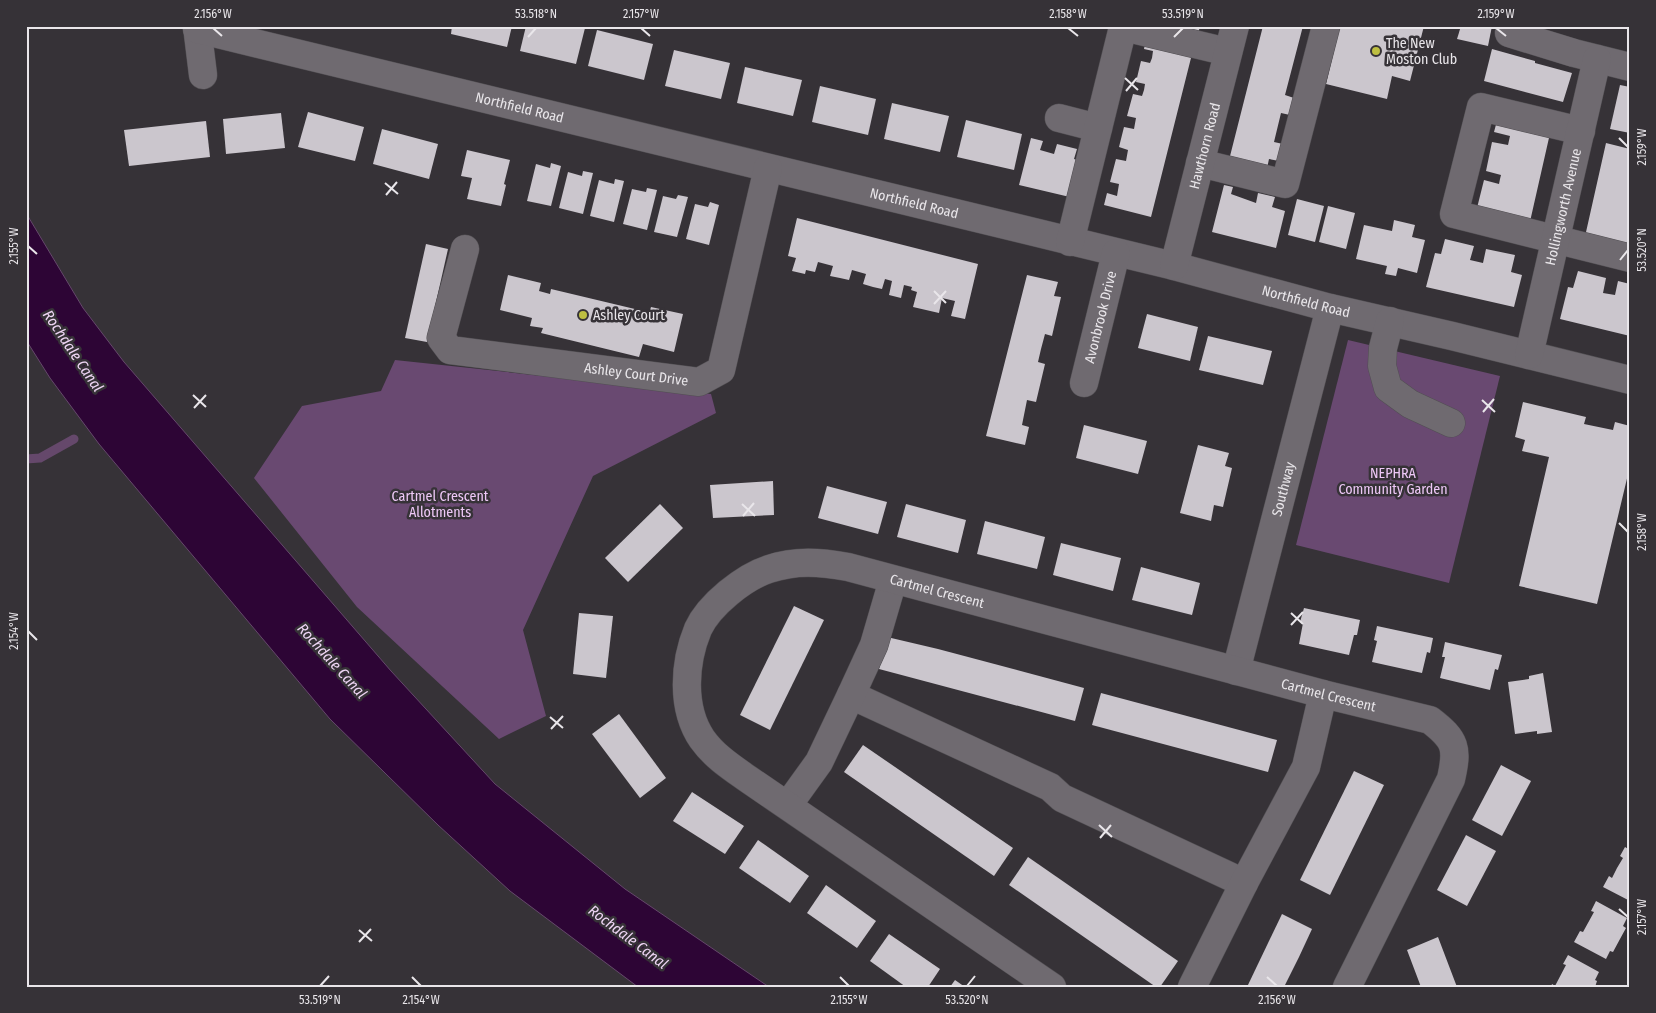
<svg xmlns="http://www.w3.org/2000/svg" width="1656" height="1013" viewBox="0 0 1656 1013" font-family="'Fira Sans Condensed',sans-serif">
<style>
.green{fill:#694971}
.water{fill:#2d0535;stroke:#65486b}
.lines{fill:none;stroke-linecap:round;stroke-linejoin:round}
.stream{stroke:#65486b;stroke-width:9}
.building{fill:#cbc6cd}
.minor-casing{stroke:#524f53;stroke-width:29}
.minor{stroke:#6f6a70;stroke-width:28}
.ticks{fill:none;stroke:#e9e6ea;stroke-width:2}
.poi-dot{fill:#bebf42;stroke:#363237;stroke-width:2}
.labels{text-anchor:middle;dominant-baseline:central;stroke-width:5;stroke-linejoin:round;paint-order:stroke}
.poi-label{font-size:14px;fill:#e9e6ea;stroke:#363237;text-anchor:start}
.street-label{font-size:14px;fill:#e9e6ea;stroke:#363237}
.park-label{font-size:14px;fill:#eec8f7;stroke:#363237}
.water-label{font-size:15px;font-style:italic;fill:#efd6f5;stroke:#363237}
.neatline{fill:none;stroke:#e9e6ea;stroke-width:2}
.ticks-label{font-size:12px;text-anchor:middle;fill:#e9e6ea}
</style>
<rect width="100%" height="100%" fill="#363237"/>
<g class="green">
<polygon points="1348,340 1500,376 1449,583 1296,545"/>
<polygon points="395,360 711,394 716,413 593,476 523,630 546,716 499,739 357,607 254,478 302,406 381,391"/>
</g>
<polygon class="water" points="26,213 83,308 124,362 391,671 495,784 625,889 769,987 638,987 510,891 438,825 330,719 99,444 50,378 26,340"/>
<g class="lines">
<polyline class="stream" points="26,459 40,458 74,439"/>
</g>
<g class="building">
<polygon points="112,26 143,26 143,28 113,29"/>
<polygon points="452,26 512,26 507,47 451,34"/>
<polygon points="526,26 576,26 585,28 576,64 520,51"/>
<polygon points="1151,26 1200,26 1197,38"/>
<polygon points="1263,26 1303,26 1285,95 1294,98 1290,115 1281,113 1274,142 1283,144 1279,161 1269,159 1266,173 1228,164"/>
<polygon points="1340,26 1424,26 1410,81 1392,76 1387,99 1326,84"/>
<polygon points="1461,26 1492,26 1488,46 1457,39"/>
<polygon points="597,30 653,44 644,80 588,66"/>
<polygon points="1146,39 1193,50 1151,217 1104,205 1107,193 1117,196 1119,184 1110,182 1116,159 1126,161 1128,150 1119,147 1124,127 1134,129 1136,118 1127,116 1133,94 1142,96 1144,90 1145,84 1136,82 1141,61 1150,63 1152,58 1153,51 1144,49"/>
<polygon points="1492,49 1535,61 1535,63 1572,73 1563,102 1484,81"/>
<polygon points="674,50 730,63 721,99 665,86"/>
<polygon points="745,67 802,80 793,116 737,103"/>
<polygon points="1620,85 1630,87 1630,133 1610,129"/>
<polygon points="820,86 876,99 868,135 812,122"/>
<polygon points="892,103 949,116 940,152 884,139"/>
<polygon points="308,112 364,127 355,161 298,147"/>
<polygon points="281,113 285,148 226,154 223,119"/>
<polygon points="1498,117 1551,129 1529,226 1477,208 1484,180 1499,184 1500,179 1501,175 1486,171 1492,142 1508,145 1510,136 1494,132"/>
<polygon points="966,120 1022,134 1014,170 957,157"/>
<polygon points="206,121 210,157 129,166 124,130"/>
<polygon points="382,129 438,144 429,179 373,164"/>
<polygon points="1031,138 1043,141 1040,150 1054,154 1057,144 1077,149 1074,159 1083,162 1074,198 1019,185"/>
<polygon points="1606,143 1630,149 1629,215 1630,215 1630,245 1584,241"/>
<polygon points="467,150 510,160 504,184 506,185 501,206 467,199 472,178 461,176"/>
<polygon points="551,163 561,166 551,206 527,201 536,164 550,168"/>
<polygon points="583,171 593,173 583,214 559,208 568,172 582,176"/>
<polygon points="615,179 624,181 614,222 590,216 599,180 614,184"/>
<polygon points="1224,185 1233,187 1231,194 1256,203 1258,193 1275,197 1272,207 1285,211 1276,248 1212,232"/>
<polygon points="647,188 657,190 647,230 623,224 632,189 646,192"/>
<polygon points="678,195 688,197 677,237 654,232 663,196 676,199"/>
<polygon points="1297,199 1324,206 1315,242 1288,235"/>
<polygon points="710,202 719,205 709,245 686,239 695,204 708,207"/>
<polygon points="1328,206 1355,213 1346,249 1319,242"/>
<polygon points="797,218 978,264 965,319 951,316 955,301 942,298 939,313 913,307 917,292 911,290 912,287 904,285 901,298 889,295 892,281 885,279 882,289 873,287 863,284 866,274 852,270 849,280 840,278 830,276 833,266 818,262 815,272 806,270 805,274 792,271 796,258 788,256"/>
<polygon points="1394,220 1415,225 1412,237 1425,240 1417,273 1398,268 1396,276 1385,274 1387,266 1356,259 1364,225 1392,231"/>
<polygon points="1445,239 1474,246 1470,260 1483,263 1486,249 1515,255 1511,272 1522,275 1514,307 1426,287 1435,253 1441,254"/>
<polygon points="426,244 448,249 427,342 405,338"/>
<polygon points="1578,271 1606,278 1603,293 1615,295 1618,281 1630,284 1630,336 1560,319 1568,287 1573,288"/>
<polygon points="508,275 541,283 539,291 550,294 551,289 639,310 638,314 648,317 651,307 683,314 674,352 643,344 639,357 541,333 543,328 530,326 532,318 500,310"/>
<polygon points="1027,275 1058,282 1054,296 1061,297 1052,336 1045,334 1041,349 1038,362 1045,364 1036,402 1027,400 1022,425 1029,427 1025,445 986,436"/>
<polygon points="1147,314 1198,327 1190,361 1138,348"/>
<polygon points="1208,336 1272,351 1263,385 1199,370"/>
<polygon points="1523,402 1586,417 1584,424 1613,430 1615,422 1630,426 1630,466 1597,604 1519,586 1549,457 1522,451 1525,440 1515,437"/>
<polygon points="1084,425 1147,441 1138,474 1076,458"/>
<polygon points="1198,445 1229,453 1225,466 1232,468 1223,507 1214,505 1211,521 1180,513"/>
<polygon points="773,481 774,515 713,518 710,485"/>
<polygon points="827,486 887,502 878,534 818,518"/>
<polygon points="660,504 683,528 628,582 605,558"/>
<polygon points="906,504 966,520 958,553 897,537"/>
<polygon points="985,521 1045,537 1037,569 977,554"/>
<polygon points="1061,543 1121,558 1113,591 1053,575"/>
<polygon points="1141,567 1200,583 1192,615 1132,600"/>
<polygon points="794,606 824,620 770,730 740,715"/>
<polygon points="1304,608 1360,620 1357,635 1354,635 1349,655 1299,644 1303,623 1300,622"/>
<polygon points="579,613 613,616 606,678 573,674"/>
<polygon points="1377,626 1433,638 1430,653 1427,652 1422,673 1372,662 1377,641 1374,640"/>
<polygon points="887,637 938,649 1084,688 1075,721 879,669"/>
<polygon points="1445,642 1502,655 1498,670 1495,669 1490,690 1440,678 1445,657 1442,657"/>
<polygon points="1543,673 1552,732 1537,734 1537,731 1515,734 1508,682 1529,679 1529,676"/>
<polygon points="1101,693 1277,740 1268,772 1092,725"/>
<polygon points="619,714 666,778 640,798 592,734"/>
<polygon points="863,745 1013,848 994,876 844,772"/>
<polygon points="1501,765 1531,781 1502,836 1472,820"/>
<polygon points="1354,771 1384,785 1330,895 1300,880"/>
<polygon points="692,792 744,826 725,854 673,821"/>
<polygon points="1466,835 1496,851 1467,906 1437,890"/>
<polygon points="758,840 809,876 790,903 739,868"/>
<polygon points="1625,847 1630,850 1630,901 1603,887 1609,876 1612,878 1617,868 1623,858 1620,856"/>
<polygon points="1028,857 1178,961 1160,987 1156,987 1009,885"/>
<polygon points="826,885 876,921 857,948 807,913"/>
<polygon points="1596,901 1627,918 1623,926 1626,928 1620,939 1613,952 1610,951 1606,959 1574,942 1580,931 1583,932 1594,912 1591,911"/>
<polygon points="1282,914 1312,929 1299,957 1284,987 1247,987"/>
<polygon points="889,934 940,969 928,987 906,987 870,961"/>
<polygon points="1438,937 1449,966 1457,987 1421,987 1407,950"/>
<polygon points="1568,955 1599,972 1595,980 1597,981 1595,987 1551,987 1552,984 1555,986 1566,965 1563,964"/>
<polygon points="955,980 965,987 950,987"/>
</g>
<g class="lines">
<defs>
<g id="minor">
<polyline points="197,26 203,75"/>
<path id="s1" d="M197,29L1174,266L1330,308L1452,336L1630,380"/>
<polyline points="1509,33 1574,53 1630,67"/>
<polyline points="1059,118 1098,128"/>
<polyline points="1581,131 1481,107 1454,214 1630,258"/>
<polyline points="1200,163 1285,184 1326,26"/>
<polyline points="1070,242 1123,27 1228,52"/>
<path id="s2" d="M465,249L441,338L450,350L699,382L721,370L768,168"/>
<path id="s3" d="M1174,266L1235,26"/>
<polyline points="1390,321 1383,348 1382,366 1388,388 1410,404 1451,423"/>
<path id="s4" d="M1529,355L1597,59"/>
<path id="s5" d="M1084,383L1116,253"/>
<path id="s6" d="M1236,671L1330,308"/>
<polyline points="851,695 1050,787 1062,798 1244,883"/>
<polyline points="788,805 819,762 851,695 874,645 893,580"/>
<path id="s7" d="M1052,987L748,779C731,767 714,756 702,739C681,708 684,663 698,629C709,605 744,577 769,569C796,560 820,562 848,567L1323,694L1430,720C1456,740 1458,748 1451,779L1347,987"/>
<polyline points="1192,987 1244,883 1306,767 1323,694"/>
</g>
</defs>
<use href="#minor" class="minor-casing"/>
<use href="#minor" class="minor"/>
</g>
<path class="ticks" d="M213,28L222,36M641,28L650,36M1068,28L1078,36M1496,28L1506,36M528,37L536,28M1174,37L1183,28M1125,78L1138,90M1126,91L1137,78M1619,138L1628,147M385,183L398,194M386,195L397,182M28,246L37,254M1620,260L1628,250M934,291L946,303M934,304L946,291M193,395L206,407M1482,400L1495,412M194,408L206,395M1483,412L1494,399M742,504L755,516M743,516L754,503M1619,523L1628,532M1291,613L1303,624M1291,625L1303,612M28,631L37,640M550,717L563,728M551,729L563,716M1099,825L1112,837M1100,838L1111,825M1619,909L1628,917M359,930L372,941M359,942L371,929M412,977L421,986M840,977L849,986M1267,977L1277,986M320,986L329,976M967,986L975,976"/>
<g class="poi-dot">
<circle cx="1376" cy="51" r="5"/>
<circle cx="583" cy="315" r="5"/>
</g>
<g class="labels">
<g class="poi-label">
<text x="1386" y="43">The New<tspan x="1386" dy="16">Moston Club</tspan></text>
<text x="593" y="315">Ashley Court</text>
</g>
<g class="street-label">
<text stroke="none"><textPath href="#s1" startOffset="332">Northfield Road</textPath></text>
<text stroke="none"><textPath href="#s3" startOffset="124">Hawthorn Road</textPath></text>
<text stroke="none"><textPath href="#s1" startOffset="738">Northfield Road</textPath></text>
<text stroke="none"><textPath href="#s4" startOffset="152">Hollingworth Avenue</textPath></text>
<text stroke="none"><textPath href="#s1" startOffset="1142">Northfield Road</textPath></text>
<text stroke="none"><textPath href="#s5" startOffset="68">Avonbrook Drive</textPath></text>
<text stroke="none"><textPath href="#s2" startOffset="295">Ashley Court Drive</textPath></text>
<text stroke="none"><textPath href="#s6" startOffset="188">Southway</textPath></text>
<text stroke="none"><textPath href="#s7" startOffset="811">Cartmel Crescent</textPath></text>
<text stroke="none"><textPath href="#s7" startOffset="1216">Cartmel Crescent</textPath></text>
</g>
<g class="park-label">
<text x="1393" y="473">NEPHRA<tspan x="1393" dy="16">Community Garden</tspan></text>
<text x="440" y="496">Cartmel Crescent<tspan x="440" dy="16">Allotments</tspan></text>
</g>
<g class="water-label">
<text transform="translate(73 351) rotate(56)">Rochdale Canal</text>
<text transform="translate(332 661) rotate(48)">Rochdale Canal</text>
<text transform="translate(628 937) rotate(37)">Rochdale Canal</text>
</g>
</g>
<rect width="1656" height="1013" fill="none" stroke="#363237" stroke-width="55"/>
<rect x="28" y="28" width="1600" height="958" class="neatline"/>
<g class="ticks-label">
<text x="213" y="18">2.156°W</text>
<text x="536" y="18">53.518°N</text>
<text x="641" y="18">2.157°W</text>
<text x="1068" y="18">2.158°W</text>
<text x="1183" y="18">53.519°N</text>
<text x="1496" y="18">2.159°W</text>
<text transform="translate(1642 147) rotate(-90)" y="4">2.159°W</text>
<text transform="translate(14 246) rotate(-90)" y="4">2.155°W</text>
<text transform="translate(1642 250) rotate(-90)" y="4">53.520°N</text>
<text transform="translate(1642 532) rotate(-90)" y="4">2.158°W</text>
<text transform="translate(14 631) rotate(-90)" y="4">2.154°W</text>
<text transform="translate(1642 917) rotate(-90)" y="4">2.157°W</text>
<text x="320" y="1004">53.519°N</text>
<text x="421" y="1004">2.154°W</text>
<text x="849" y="1004">2.155°W</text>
<text x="967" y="1004">53.520°N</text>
<text x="1277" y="1004">2.156°W</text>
</g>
</svg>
